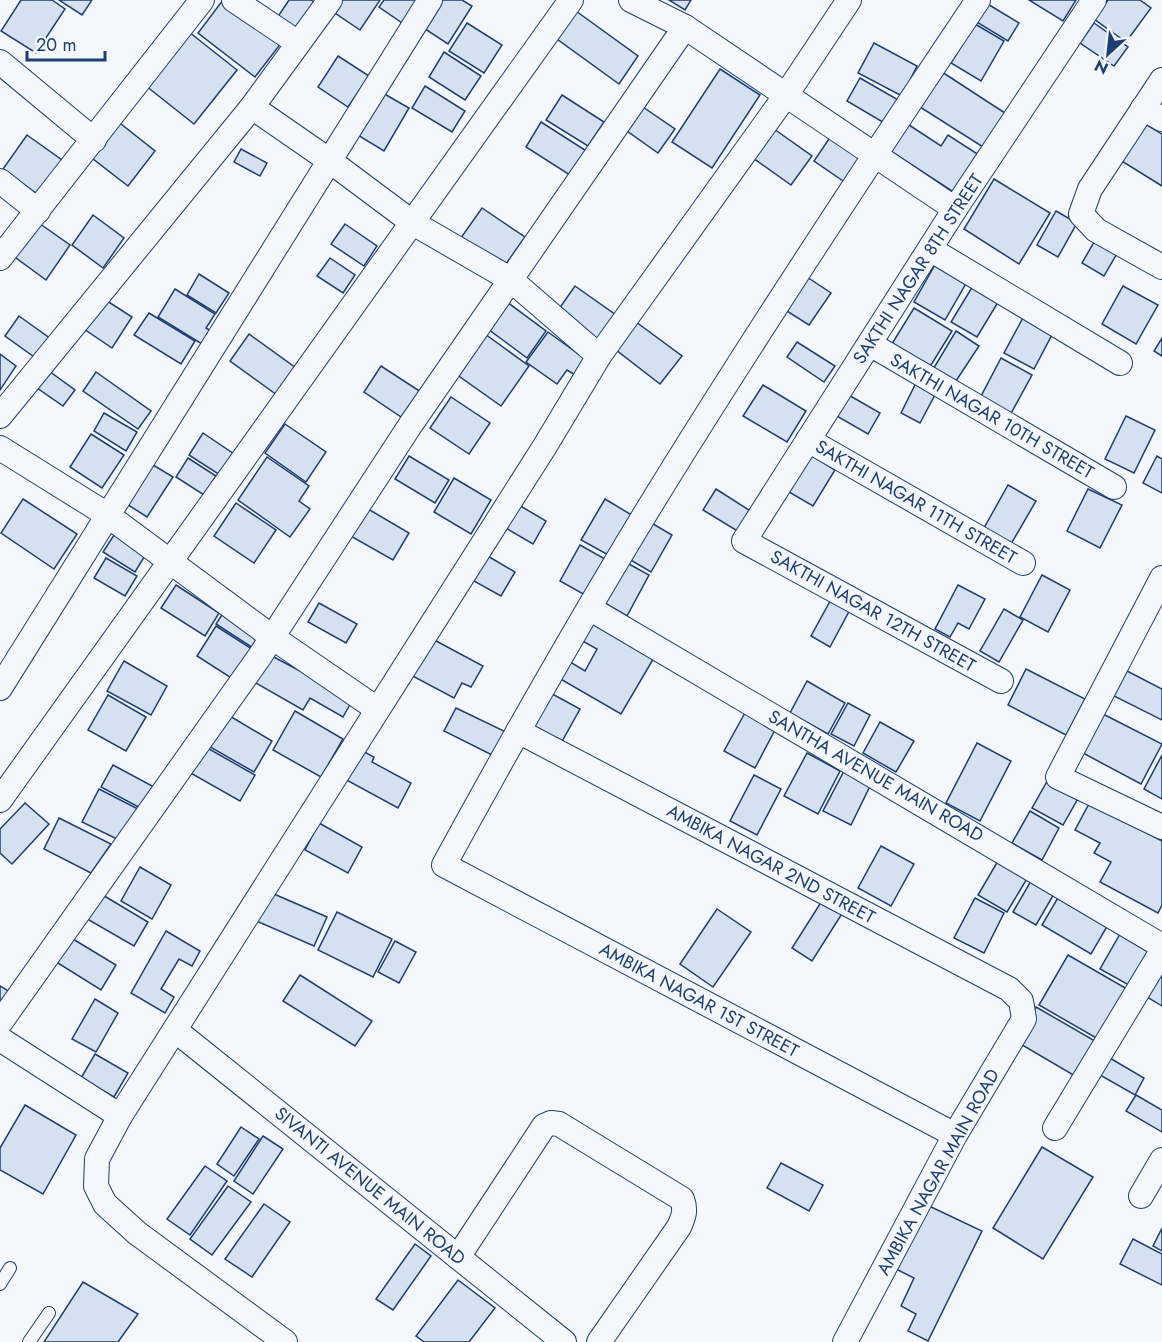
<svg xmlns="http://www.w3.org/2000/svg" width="1162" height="1342" viewBox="0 0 1162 1342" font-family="Jost,sans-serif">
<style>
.building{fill:#d5e0f0;stroke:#1d3f73;stroke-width:1.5}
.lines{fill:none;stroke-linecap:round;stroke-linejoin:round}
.service-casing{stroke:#1d3f73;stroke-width:14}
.minor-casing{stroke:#1d3f73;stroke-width:26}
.service{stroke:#f4f7fb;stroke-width:12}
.minor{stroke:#f4f7fb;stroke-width:24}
.labels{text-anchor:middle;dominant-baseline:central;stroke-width:4.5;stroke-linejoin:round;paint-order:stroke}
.street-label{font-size:18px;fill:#1d3f73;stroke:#f4f7fb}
</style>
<rect width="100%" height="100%" fill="#f4f7fb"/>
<g class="building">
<polygon points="21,0 52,0 65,9 36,53 1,31"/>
<polygon points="59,0 92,0 82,15"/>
<polygon points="223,0 282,42 255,77 198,33"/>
<polygon points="289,0 311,0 318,5 298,36 275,21"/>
<polygon points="340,0 380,0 360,30 332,11"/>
<polygon points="384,0 418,0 405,25 379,7"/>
<polygon points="435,0 462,0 472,6 448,44 419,25"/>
<polygon points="669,0 691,0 685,10"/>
<polygon points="1029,0 1076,0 1063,21"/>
<polygon points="1108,0 1140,0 1151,8 1126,42 1094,19"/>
<polygon points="986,3 1019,23 1008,41 975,21"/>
<polygon points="569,6 638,56 619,84 550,34"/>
<polygon points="467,23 502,45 484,73 449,51"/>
<polygon points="1094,23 1128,47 1114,66 1080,43"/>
<polygon points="975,24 1004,41 981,81 951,63"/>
<polygon points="189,32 237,70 194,124 146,86"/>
<polygon points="874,43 917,66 902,96 858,73"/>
<polygon points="444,52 481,76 465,100 429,77"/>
<polygon points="338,56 369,76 348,107 318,87"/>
<polygon points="720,69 760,95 712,168 672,142"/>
<polygon points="942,72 1005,113 983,147 920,107"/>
<polygon points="860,78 900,101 886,124 847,101"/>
<polygon points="425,86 465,111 452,132 412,108"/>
<polygon points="381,92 409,108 384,151 356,134"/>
<polygon points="562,95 604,122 588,146 546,120"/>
<polygon points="637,103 675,129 658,153 620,126"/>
<polygon points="116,120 155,151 128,186 88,155"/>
<polygon points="541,122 588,152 573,177 526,147"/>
<polygon points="1142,122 1162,134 1162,186 1120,160"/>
<polygon points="906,123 941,146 948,135 979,155 955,193 889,150"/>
<polygon points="767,124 812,156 791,185 746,153"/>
<polygon points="835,130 870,153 849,185 814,161"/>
<polygon points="27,135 69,165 44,199 3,169"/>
<polygon points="241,149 267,163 260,176 234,162"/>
<polygon points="994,179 1050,213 1019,264 964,229"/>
<polygon points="482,208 525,237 501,271 458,242"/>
<polygon points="1056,211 1077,223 1058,257 1037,245"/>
<polygon points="93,215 124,238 103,268 72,245"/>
<polygon points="36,221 70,245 46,280 12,255"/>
<polygon points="345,224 377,246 364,266 331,244"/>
<polygon points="1097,237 1119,250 1104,276 1082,263"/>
<polygon points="330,258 355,275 343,293 317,276"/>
<polygon points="936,263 968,280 945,320 914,302"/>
<polygon points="199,274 229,293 216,313 187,295"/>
<polygon points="804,275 831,293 809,325 782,308"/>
<polygon points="974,284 1000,299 977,337 951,322"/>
<polygon points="575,286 616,315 597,341 556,313"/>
<polygon points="1123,286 1158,305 1136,344 1102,324"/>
<polygon points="175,289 215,314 206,328 211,331 202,344 158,317"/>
<polygon points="101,297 132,317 112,348 81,327"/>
<polygon points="507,302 546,331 527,358 488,329"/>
<polygon points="914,308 952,331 928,370 890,347"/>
<polygon points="149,313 195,341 181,364 134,335"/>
<polygon points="1025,314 1055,329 1034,369 1004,353"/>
<polygon points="19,316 51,339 37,359 5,336"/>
<polygon points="632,319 682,356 660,384 611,346"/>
<polygon points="956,331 979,346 954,384 932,371"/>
<polygon points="548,332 588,361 577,376 567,370 557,384 526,362"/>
<polygon points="249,334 296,368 277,395 230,361"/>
<polygon points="485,334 529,366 501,406 456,374"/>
<polygon points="1162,338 1162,356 1154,351"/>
<polygon points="797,342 835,366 824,382 787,357"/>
<polygon points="0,354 16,366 0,390"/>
<polygon points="1001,358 1032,375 1009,417 979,400"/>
<polygon points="42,366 75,390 63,406 30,383"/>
<polygon points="381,366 421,392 404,419 364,392"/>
<polygon points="96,372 151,411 138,429 83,391"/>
<polygon points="917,381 937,391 920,423 901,413"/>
<polygon points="763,385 806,411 787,442 743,416"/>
<polygon points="847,394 880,413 868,434 835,415"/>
<polygon points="451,397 490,423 469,454 430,428"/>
<polygon points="104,413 137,432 126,451 94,431"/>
<polygon points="1126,416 1155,430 1134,473 1105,459"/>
<polygon points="285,424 326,452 306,482 265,453"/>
<polygon points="203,433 237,456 223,477 189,455"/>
<polygon points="91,434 124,455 102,488 70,467"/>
<polygon points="811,455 835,470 813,506 789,492"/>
<polygon points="409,456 449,480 435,503 395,479"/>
<polygon points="1157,456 1162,459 1162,493 1143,483"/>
<polygon points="267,457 309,486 299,501 310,509 290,537 238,500"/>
<polygon points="188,458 216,476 204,495 176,477"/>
<polygon points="145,460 173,477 147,517 119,499"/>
<polygon points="454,478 491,500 471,534 434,512"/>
<polygon points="1008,485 1036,501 1011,544 984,528"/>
<polygon points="716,489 752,512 739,532 703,510"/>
<polygon points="1088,489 1122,505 1100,548 1067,531"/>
<polygon points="23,499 77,534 54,569 1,533"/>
<polygon points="605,499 635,517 612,557 581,540"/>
<polygon points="512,501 546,521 533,544 499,524"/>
<polygon points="236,503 276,530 254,563 214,536"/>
<polygon points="363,506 409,533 393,560 347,534"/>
<polygon points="643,518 672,535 651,572 622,555"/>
<polygon points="114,535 146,554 135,572 103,552"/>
<polygon points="580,545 605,559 585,595 560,581"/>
<polygon points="486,555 515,572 501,596 472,580"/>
<polygon points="106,558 137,576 125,596 94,578"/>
<polygon points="620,559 649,575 627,616 598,599"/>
<polygon points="1042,575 1070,590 1048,632 1020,617"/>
<polygon points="176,585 219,613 205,636 161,608"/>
<polygon points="958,585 985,599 969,629 958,623 950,637 935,629"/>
<polygon points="834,594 853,604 830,647 811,636"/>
<polygon points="319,603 357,624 346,643 308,622"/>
<polygon points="1004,609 1023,620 999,662 980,651"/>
<polygon points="225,610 261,635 253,648 216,624"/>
<polygon points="590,620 655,656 621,714 557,677 567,660 585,671 597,649 579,639"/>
<polygon points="216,626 255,651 236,681 197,656"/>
<polygon points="425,635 483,666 471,687 462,683 454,698 405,672"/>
<polygon points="270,655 353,699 343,717 310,698 303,710 254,682"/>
<polygon points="124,661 167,686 151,715 107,691"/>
<polygon points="1026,669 1085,699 1066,735 1008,705"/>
<polygon points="1127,671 1162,689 1162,720 1114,696"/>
<polygon points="807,681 845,703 828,734 790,713"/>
<polygon points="545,690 580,709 560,745 525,726"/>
<polygon points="108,695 146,717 126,751 88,730"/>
<polygon points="848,703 870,715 854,746 831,734"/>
<polygon points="456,708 506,732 494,756 444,731"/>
<polygon points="295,711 343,739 321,777 273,750"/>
<polygon points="746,711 776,728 755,768 724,751"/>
<polygon points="223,712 272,741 254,772 205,744"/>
<polygon points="1101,713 1162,744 1141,784 1081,752"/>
<polygon points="880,722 914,741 896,772 863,753"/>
<polygon points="977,743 1011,761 980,821 946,803"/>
<polygon points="202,745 255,775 240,801 187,771"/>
<polygon points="357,748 374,757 372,762 411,783 398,808 341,777"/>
<polygon points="807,753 840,771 818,814 784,796"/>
<polygon points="1162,755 1162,799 1144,789"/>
<polygon points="113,765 156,788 144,810 101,787"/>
<polygon points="844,771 871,784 851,825 823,811"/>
<polygon points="754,775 781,789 757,835 730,821"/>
<polygon points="1049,778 1080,795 1063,825 1032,808"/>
<polygon points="99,789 138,809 121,841 82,822"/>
<polygon points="1090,802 1162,841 1162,905 1158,913 1100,882 1111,862 1094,853 1100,843 1075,830"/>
<polygon points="25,803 49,824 12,864 0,853 0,829"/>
<polygon points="1030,811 1059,828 1042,860 1012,843"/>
<polygon points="59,818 111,844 91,873 44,849"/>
<polygon points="319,823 362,847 348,873 305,850"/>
<polygon points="881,846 914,864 891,906 858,888"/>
<polygon points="1002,854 1031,872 1007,912 978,895"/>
<polygon points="140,867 171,885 152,919 121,901"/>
<polygon points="1035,874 1058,887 1036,925 1013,912"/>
<polygon points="1063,889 1112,918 1091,954 1042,925"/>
<polygon points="96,891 148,922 134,946 82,916"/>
<polygon points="267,891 327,917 314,946 254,920"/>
<polygon points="825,896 845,909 812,961 792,948"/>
<polygon points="975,898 1004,913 984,953 954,938"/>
<polygon points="717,909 751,932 713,987 680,964"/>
<polygon points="337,912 392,939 373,977 318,950"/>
<polygon points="1124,927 1160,947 1136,989 1100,969"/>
<polygon points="166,931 200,951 192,966 179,959 161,989 174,997 165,1013 131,993"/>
<polygon points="68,936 116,965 101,990 53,960"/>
<polygon points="395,941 416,952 399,983 378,972"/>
<polygon points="1068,955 1134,993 1105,1043 1039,1005"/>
<polygon points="1162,960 1162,1006 1142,994"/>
<polygon points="300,975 372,1021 355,1046 283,1001"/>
<polygon points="0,986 10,992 0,1008"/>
<polygon points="95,999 118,1013 96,1052 72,1039"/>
<polygon points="1036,1007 1095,1041 1075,1076 1017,1042"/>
<polygon points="95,1054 128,1073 114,1097 81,1078"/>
<polygon points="1103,1054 1144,1078 1135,1095 1093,1071"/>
<polygon points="1136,1095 1162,1110 1162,1132 1126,1111"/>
<polygon points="25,1105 76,1135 43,1194 0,1170 0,1148"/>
<polygon points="241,1127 259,1139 234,1176 217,1164"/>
<polygon points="263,1136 283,1149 253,1194 234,1181"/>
<polygon points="1042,1147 1093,1177 1043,1259 993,1228"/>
<polygon points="781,1163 823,1185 809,1211 767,1188"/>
<polygon points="205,1166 227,1181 190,1235 167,1219"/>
<polygon points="228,1186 251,1202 212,1255 190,1239"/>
<polygon points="264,1204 290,1222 252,1277 225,1259"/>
<polygon points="927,1205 982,1231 928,1341 908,1331 916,1314 901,1306 914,1278 896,1269"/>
<polygon points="1162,1228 1162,1251 1153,1246"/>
<polygon points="1133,1239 1162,1254 1162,1285 1120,1264"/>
<polygon points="415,1244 431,1256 393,1310 376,1299"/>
<polygon points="458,1280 495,1308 469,1342 424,1342 416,1336"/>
<polygon points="83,1282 138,1314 118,1342 44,1342"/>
</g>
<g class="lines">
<defs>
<g id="service">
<polyline points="0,1284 10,1268"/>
<polyline points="29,1342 49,1313"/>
</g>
<g id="minor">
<polyline points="234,0 298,43"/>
<polyline points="631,0 685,27 955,209"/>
<polyline points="0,62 94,140"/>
<polyline points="1162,80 1090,189 1081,214 1096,230 1162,267"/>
<polyline points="252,107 330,161 413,223 510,279 599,356"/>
<polyline points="1143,108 1162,119"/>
<polyline points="0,181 38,211"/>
<polyline points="930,249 1120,363"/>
<polyline points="0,258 202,0"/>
<polyline points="870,344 1114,487"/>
<polyline points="0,416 252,107 330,0"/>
<polyline points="808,440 1023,563"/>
<polyline points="0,448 106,514 272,637 377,709"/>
<polyline points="1162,578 1058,777 1162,827"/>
<polyline points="589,608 1162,946"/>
<polyline points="1001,681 744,541 955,209 1094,0"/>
<polyline points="0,688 430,0"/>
<polyline points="518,731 1009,989 1021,1001 1024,1019 955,1135 845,1342"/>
<polyline points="0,800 571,0"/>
<polyline points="0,1023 260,656 411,424 685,27"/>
<polyline points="175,1030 564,1342"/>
<polyline points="0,1039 120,1116"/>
<polyline points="1055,1128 1162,951"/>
<path d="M955,1135L444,865C510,744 578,624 650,506C755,335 866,167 978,0"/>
<polyline points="1141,1196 1162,1160"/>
<path d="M458,1257L544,1126L551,1123L559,1124L682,1199C686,1210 684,1216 679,1227L599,1342"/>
<polyline points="285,1342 137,1233 105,1204 96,1186 97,1159 120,1116 545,446 599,356 786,95 849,0"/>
</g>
</defs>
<use href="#service" class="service-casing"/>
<use href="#minor" class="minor-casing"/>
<use href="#service" class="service"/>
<use href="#minor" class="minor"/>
</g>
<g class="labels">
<g class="street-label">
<text transform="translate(918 269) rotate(-57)">SAKTHI NAGAR 8TH STREET</text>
<text transform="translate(992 416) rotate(30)">SAKTHI NAGAR 10TH STREET</text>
<text transform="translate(916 502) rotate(30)">SAKTHI NAGAR 11TH STREET</text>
<text transform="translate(873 611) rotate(29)">SAKTHI NAGAR 12TH STREET</text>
<text transform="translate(876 776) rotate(30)">SANTHA AVENUE MAIN ROAD</text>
<text transform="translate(771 864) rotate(28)">AMBIKA NAGAR 2ND STREET</text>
<text transform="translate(699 1000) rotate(28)">AMBIKA NAGAR 1ST STREET</text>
<text transform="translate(938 1172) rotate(-61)">AMBIKA NAGAR MAIN ROAD</text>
<text transform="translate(370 1186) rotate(39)">SIVANTI AVENUE MAIN ROAD</text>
</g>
</g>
<g transform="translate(1108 54) rotate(207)" stroke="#f4f7fb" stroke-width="4.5" paint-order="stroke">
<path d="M0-4.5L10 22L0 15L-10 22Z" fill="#1d3f73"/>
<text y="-9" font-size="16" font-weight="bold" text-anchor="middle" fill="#1d3f73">N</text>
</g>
<path d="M27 51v9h78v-9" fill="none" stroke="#1d3f73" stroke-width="3"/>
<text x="36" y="51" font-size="18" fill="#1d3f73" stroke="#f4f7fb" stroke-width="4.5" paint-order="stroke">20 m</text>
</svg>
